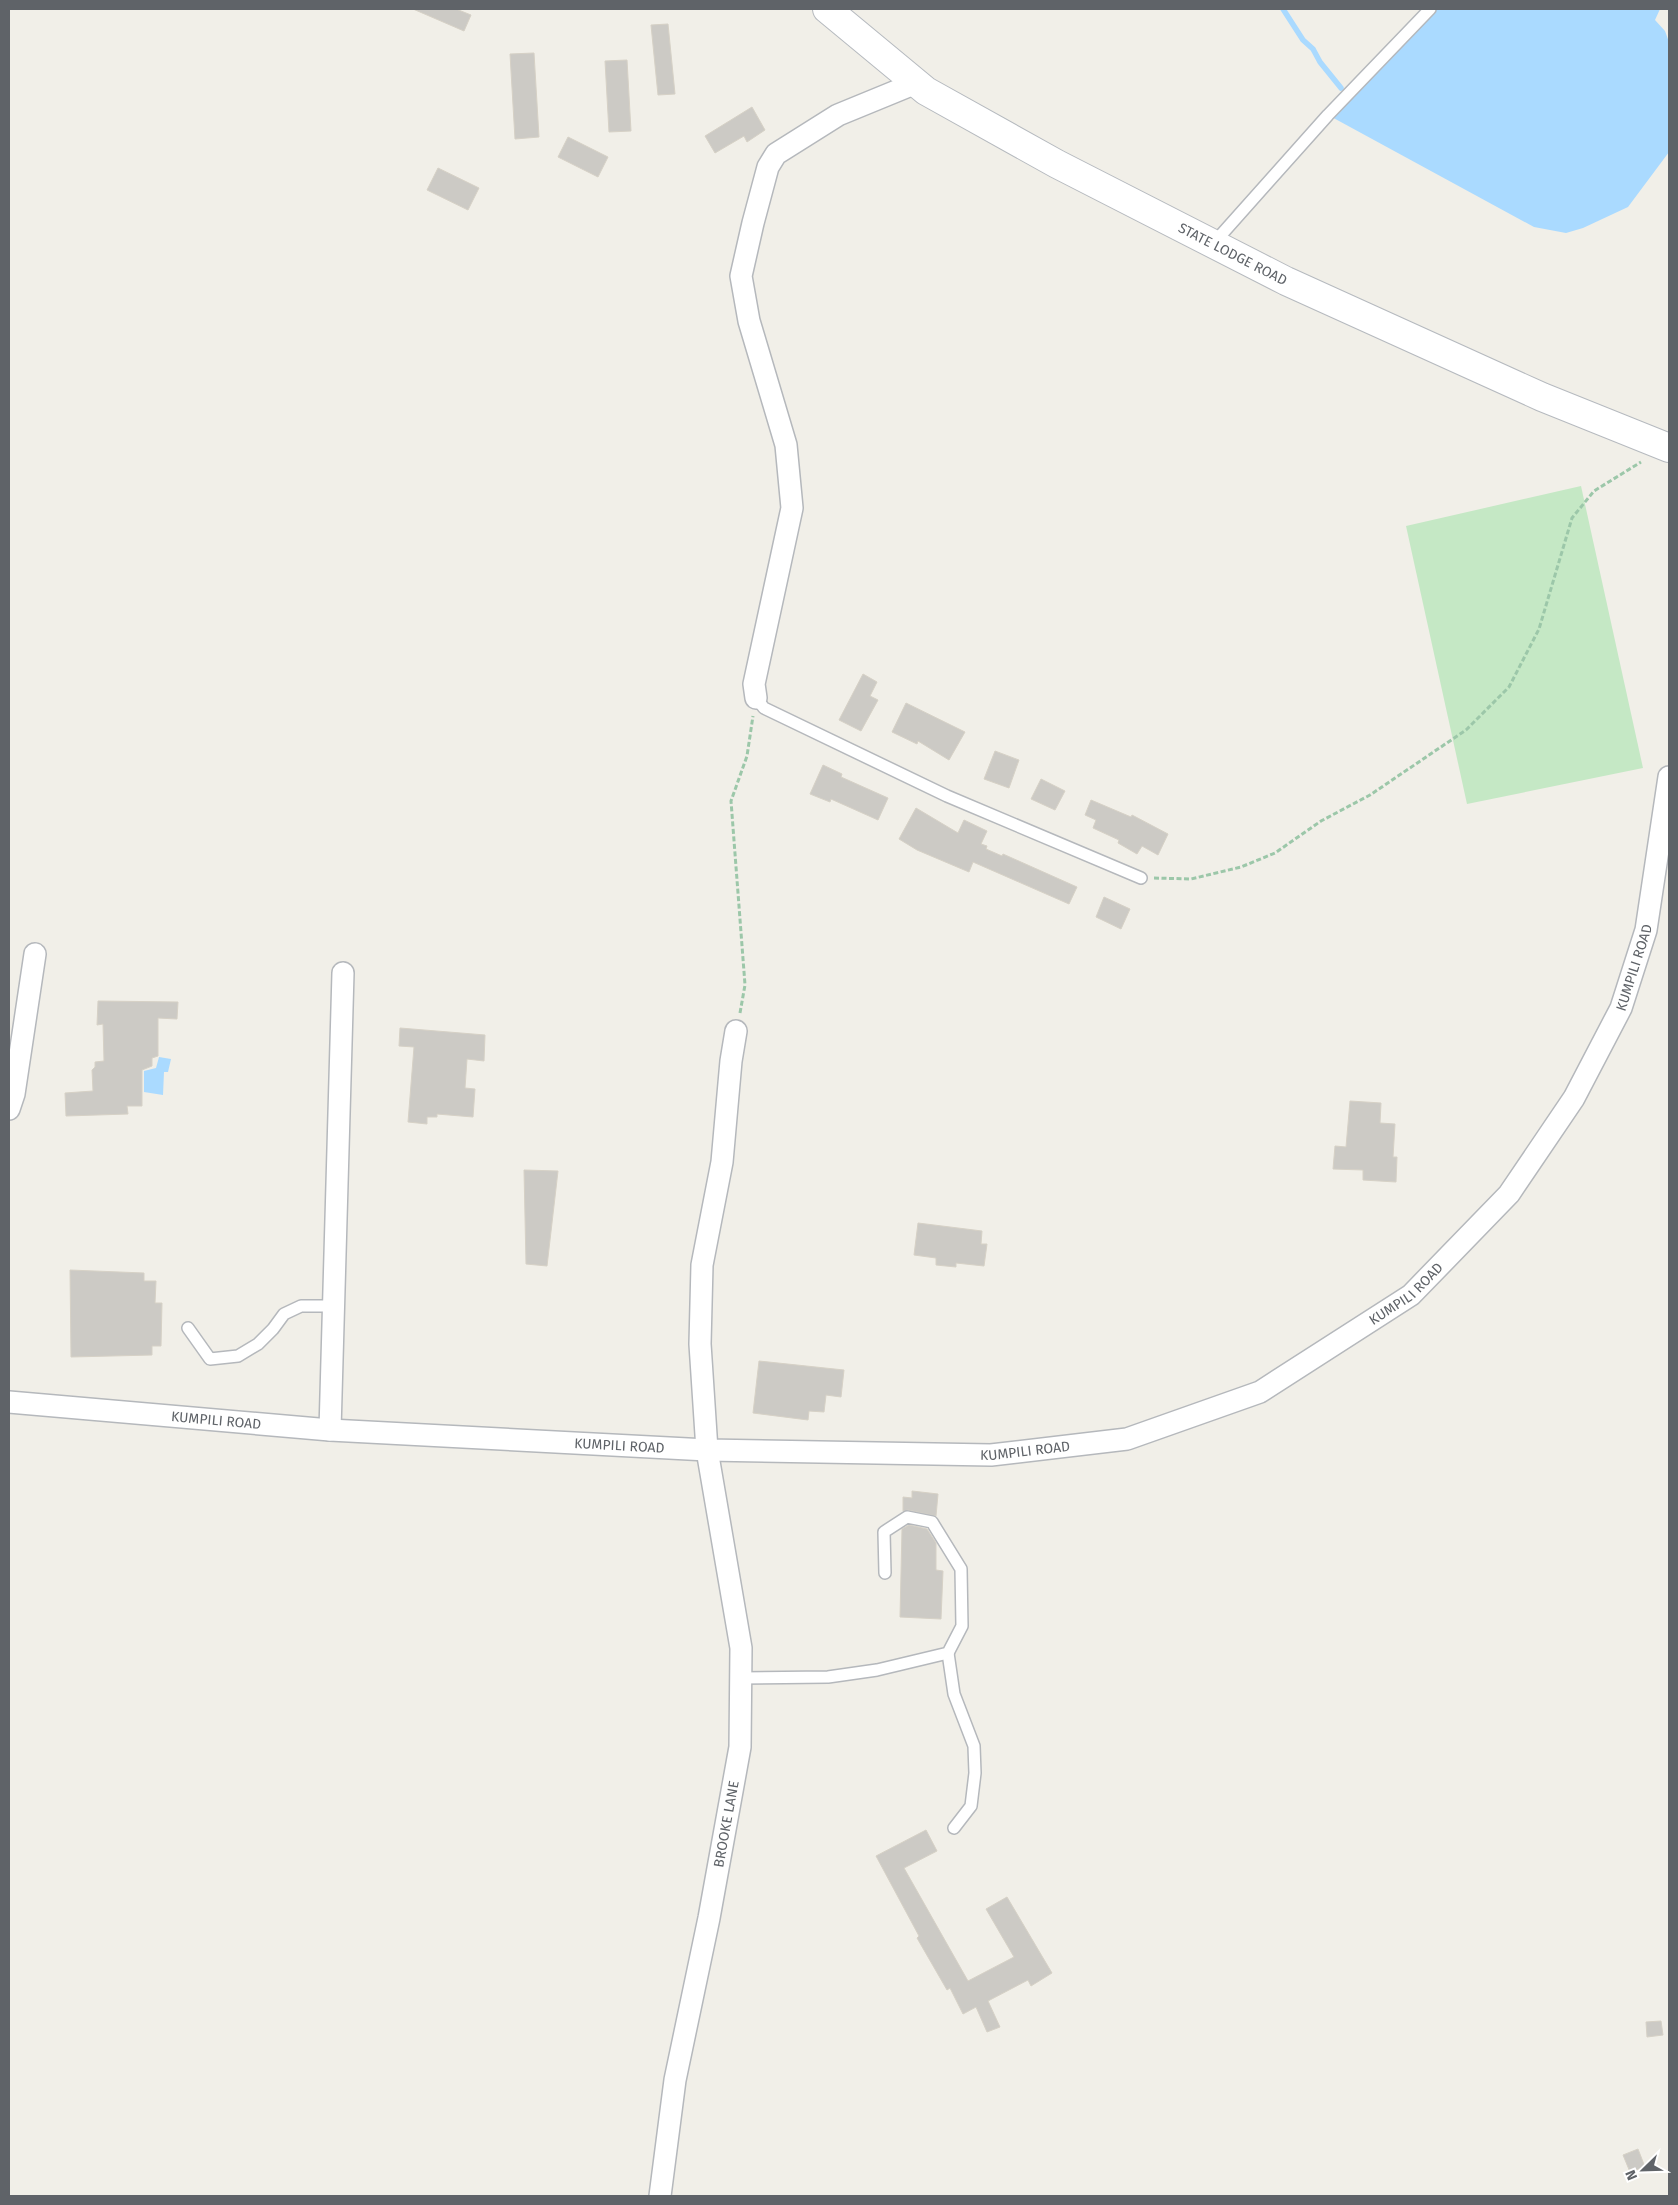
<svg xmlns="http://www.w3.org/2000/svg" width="1678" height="2205" viewBox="0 0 1678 2205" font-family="'Fira Sans',sans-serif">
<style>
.garden{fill:#c5e8c5}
.water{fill:#aadaff}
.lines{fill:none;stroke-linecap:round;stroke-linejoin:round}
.stream{stroke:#aadaff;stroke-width:5.5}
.building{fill:#cccac5;stroke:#d6d1c6}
.lane-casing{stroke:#b5b8bc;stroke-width:14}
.street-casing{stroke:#b5b8bc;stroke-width:24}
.secondary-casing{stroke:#b6babf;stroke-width:30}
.path{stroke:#9cc7a9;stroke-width:3;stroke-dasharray:5 2.5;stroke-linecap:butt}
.lane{stroke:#fff;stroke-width:11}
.street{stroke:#fff;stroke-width:21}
.secondary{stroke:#fff;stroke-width:28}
.labels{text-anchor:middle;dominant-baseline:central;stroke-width:4.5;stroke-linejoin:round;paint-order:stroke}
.street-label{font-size:14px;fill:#5f6368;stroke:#fff}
</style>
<rect width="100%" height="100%" fill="#f1efe8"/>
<polygon class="garden" points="1581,486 1643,768 1467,804 1406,526"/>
<g class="water">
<polygon points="1430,9 1660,9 1655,20 1665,31 1669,42 1669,152 1628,207 1583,228 1566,233 1534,227 1328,115"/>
<polygon points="159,1057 171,1059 168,1072 164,1072 163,1095 144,1092 144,1071 156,1068"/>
</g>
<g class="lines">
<polyline class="stream" points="1283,9 1303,40 1313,49 1320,62 1341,88"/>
</g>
<g class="building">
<polygon points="413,9 456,9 471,15 464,31"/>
<polygon points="668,24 675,94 658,95 651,25"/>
<polygon points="534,53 539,137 515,139 510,54"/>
<polygon points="627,60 631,131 609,132 605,61"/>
<polygon points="752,107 765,130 747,142 744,136 715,153 705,136"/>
<polygon points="568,137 608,157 598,177 558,157"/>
<polygon points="438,168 479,188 468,210 427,190"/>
<polygon points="863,674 877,682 870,696 878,700 861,731 839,720"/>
<polygon points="906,703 965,732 949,760 918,741 917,744 892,732"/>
<polygon points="995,751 1019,760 1009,788 984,779"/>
<polygon points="823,765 842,774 841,777 888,798 878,820 831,799 830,802 810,794"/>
<polygon points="1041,779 1065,791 1055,810 1031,799"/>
<polygon points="1091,800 1131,817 1132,815 1168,834 1158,855 1142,846 1137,854 1118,843 1119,840 1093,828 1096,820 1085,815"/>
<polygon points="916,808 958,833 964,820 987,831 981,844 987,846 986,849 1002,856 1003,854 1077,887 1069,904 973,862 969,872 917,850 899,839"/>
<polygon points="1104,897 1130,909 1121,929 1096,917"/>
<polygon points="98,1001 178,1002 177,1019 158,1018 158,1056 152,1058 152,1066 142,1070 142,1106 127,1106 128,1114 66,1116 65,1093 93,1091 92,1070 95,1067 95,1062 104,1061 103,1024 97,1025"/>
<polygon points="400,1028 485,1035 484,1061 467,1059 465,1088 475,1089 473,1117 437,1114 437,1117 427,1117 427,1124 408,1122 414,1047 399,1046"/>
<polygon points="1350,1101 1381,1103 1380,1123 1395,1124 1393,1157 1397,1157 1396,1182 1363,1180 1363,1170 1333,1169 1335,1146 1346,1147"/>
<polygon points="524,1170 558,1171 547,1266 526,1264"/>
<polygon points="918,1223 982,1231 981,1244 987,1244 984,1266 956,1263 956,1267 936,1265 936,1258 914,1255"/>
<polygon points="70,1270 144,1273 144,1281 156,1281 155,1303 162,1303 161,1346 152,1346 152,1355 71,1357"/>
<polygon points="759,1361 844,1370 841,1397 826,1395 824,1412 809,1411 808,1420 753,1413"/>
<polygon points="912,1491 938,1494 936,1516 908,1510 903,1511 903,1497 912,1498"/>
<polygon points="909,1525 927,1529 936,1543 936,1570 943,1571 941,1619 900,1617 902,1529"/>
<polygon points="926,1830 937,1851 904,1868 968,1981 1014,1957 986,1909 1007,1897 1052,1973 1031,1986 1028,1980 988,2001 1000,2027 987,2032 976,2007 963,2014 950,1988 947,1990 917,1938 919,1936 876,1856"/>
<polygon points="1661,2021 1663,2035 1647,2037 1646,2022"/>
<polygon points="1638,2149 1645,2167 1630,2172 1623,2155"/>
</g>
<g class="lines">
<defs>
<g id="lane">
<polyline points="1213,244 1328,115 1430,9"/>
<polyline points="756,698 764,708 947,796 1141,878"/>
<polyline points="188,1328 210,1359 238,1356 258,1344 273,1329 284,1314 301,1306 334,1306"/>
<polyline points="948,1653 954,1694 974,1746 975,1773 971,1806 954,1828"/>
<polyline points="741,1678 828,1677 877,1670 948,1653 962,1626 961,1569 932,1522 907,1517 884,1532 885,1573"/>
</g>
<g id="street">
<polyline points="756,698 754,684 792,508 786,445 749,321 741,276 753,223 768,167 776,154 838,115 916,83"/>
<polyline points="9,1109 14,1094 35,954"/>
<path id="s1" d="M9,1402L330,1430L707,1450L991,1455L1127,1439L1260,1392L1411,1295L1509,1194L1574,1098L1621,1008L1646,930L1669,777"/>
<polyline points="330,1430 343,973"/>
<path id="s2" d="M660,2196L675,2080L709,1918L740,1747L741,1648L707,1450L700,1344L702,1265L722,1162L731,1061L736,1031"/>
</g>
<g id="secondary">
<path id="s3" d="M827,9L926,91L1057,164L1286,281L1542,397L1669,448"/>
</g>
</defs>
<use href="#lane" class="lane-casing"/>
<use href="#street" class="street-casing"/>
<use href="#secondary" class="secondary-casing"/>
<g class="path">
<polyline points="1154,878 1191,879 1241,867 1275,853 1321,821 1370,795 1466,730 1509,687 1539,629 1572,518 1594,491 1641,462"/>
<polyline points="740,1013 745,985 731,801 747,756 753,716"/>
</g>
<use href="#lane" class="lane"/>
<use href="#street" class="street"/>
<use href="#secondary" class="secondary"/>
</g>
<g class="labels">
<g class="street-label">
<text stroke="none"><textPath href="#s3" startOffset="476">STATE LODGE ROAD</textPath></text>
<text stroke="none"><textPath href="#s1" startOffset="1842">KUMPILI ROAD</textPath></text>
<text stroke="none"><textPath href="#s1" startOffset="1438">KUMPILI ROAD</textPath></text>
<text stroke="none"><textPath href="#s1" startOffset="208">KUMPILI ROAD</textPath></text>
<text stroke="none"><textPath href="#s1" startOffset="612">KUMPILI ROAD</textPath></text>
<text stroke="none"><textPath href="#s1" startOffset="1018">KUMPILI ROAD</textPath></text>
<text stroke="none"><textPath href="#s2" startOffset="378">BROOKE LANE</textPath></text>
</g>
</g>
<rect width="1678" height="2205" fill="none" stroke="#5f6368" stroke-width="20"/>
<g transform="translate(1643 2170) rotate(247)" stroke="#ffffff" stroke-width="4" paint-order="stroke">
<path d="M0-4L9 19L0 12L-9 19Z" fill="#5f6368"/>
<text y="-8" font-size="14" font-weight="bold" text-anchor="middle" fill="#5f6368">N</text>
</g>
</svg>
